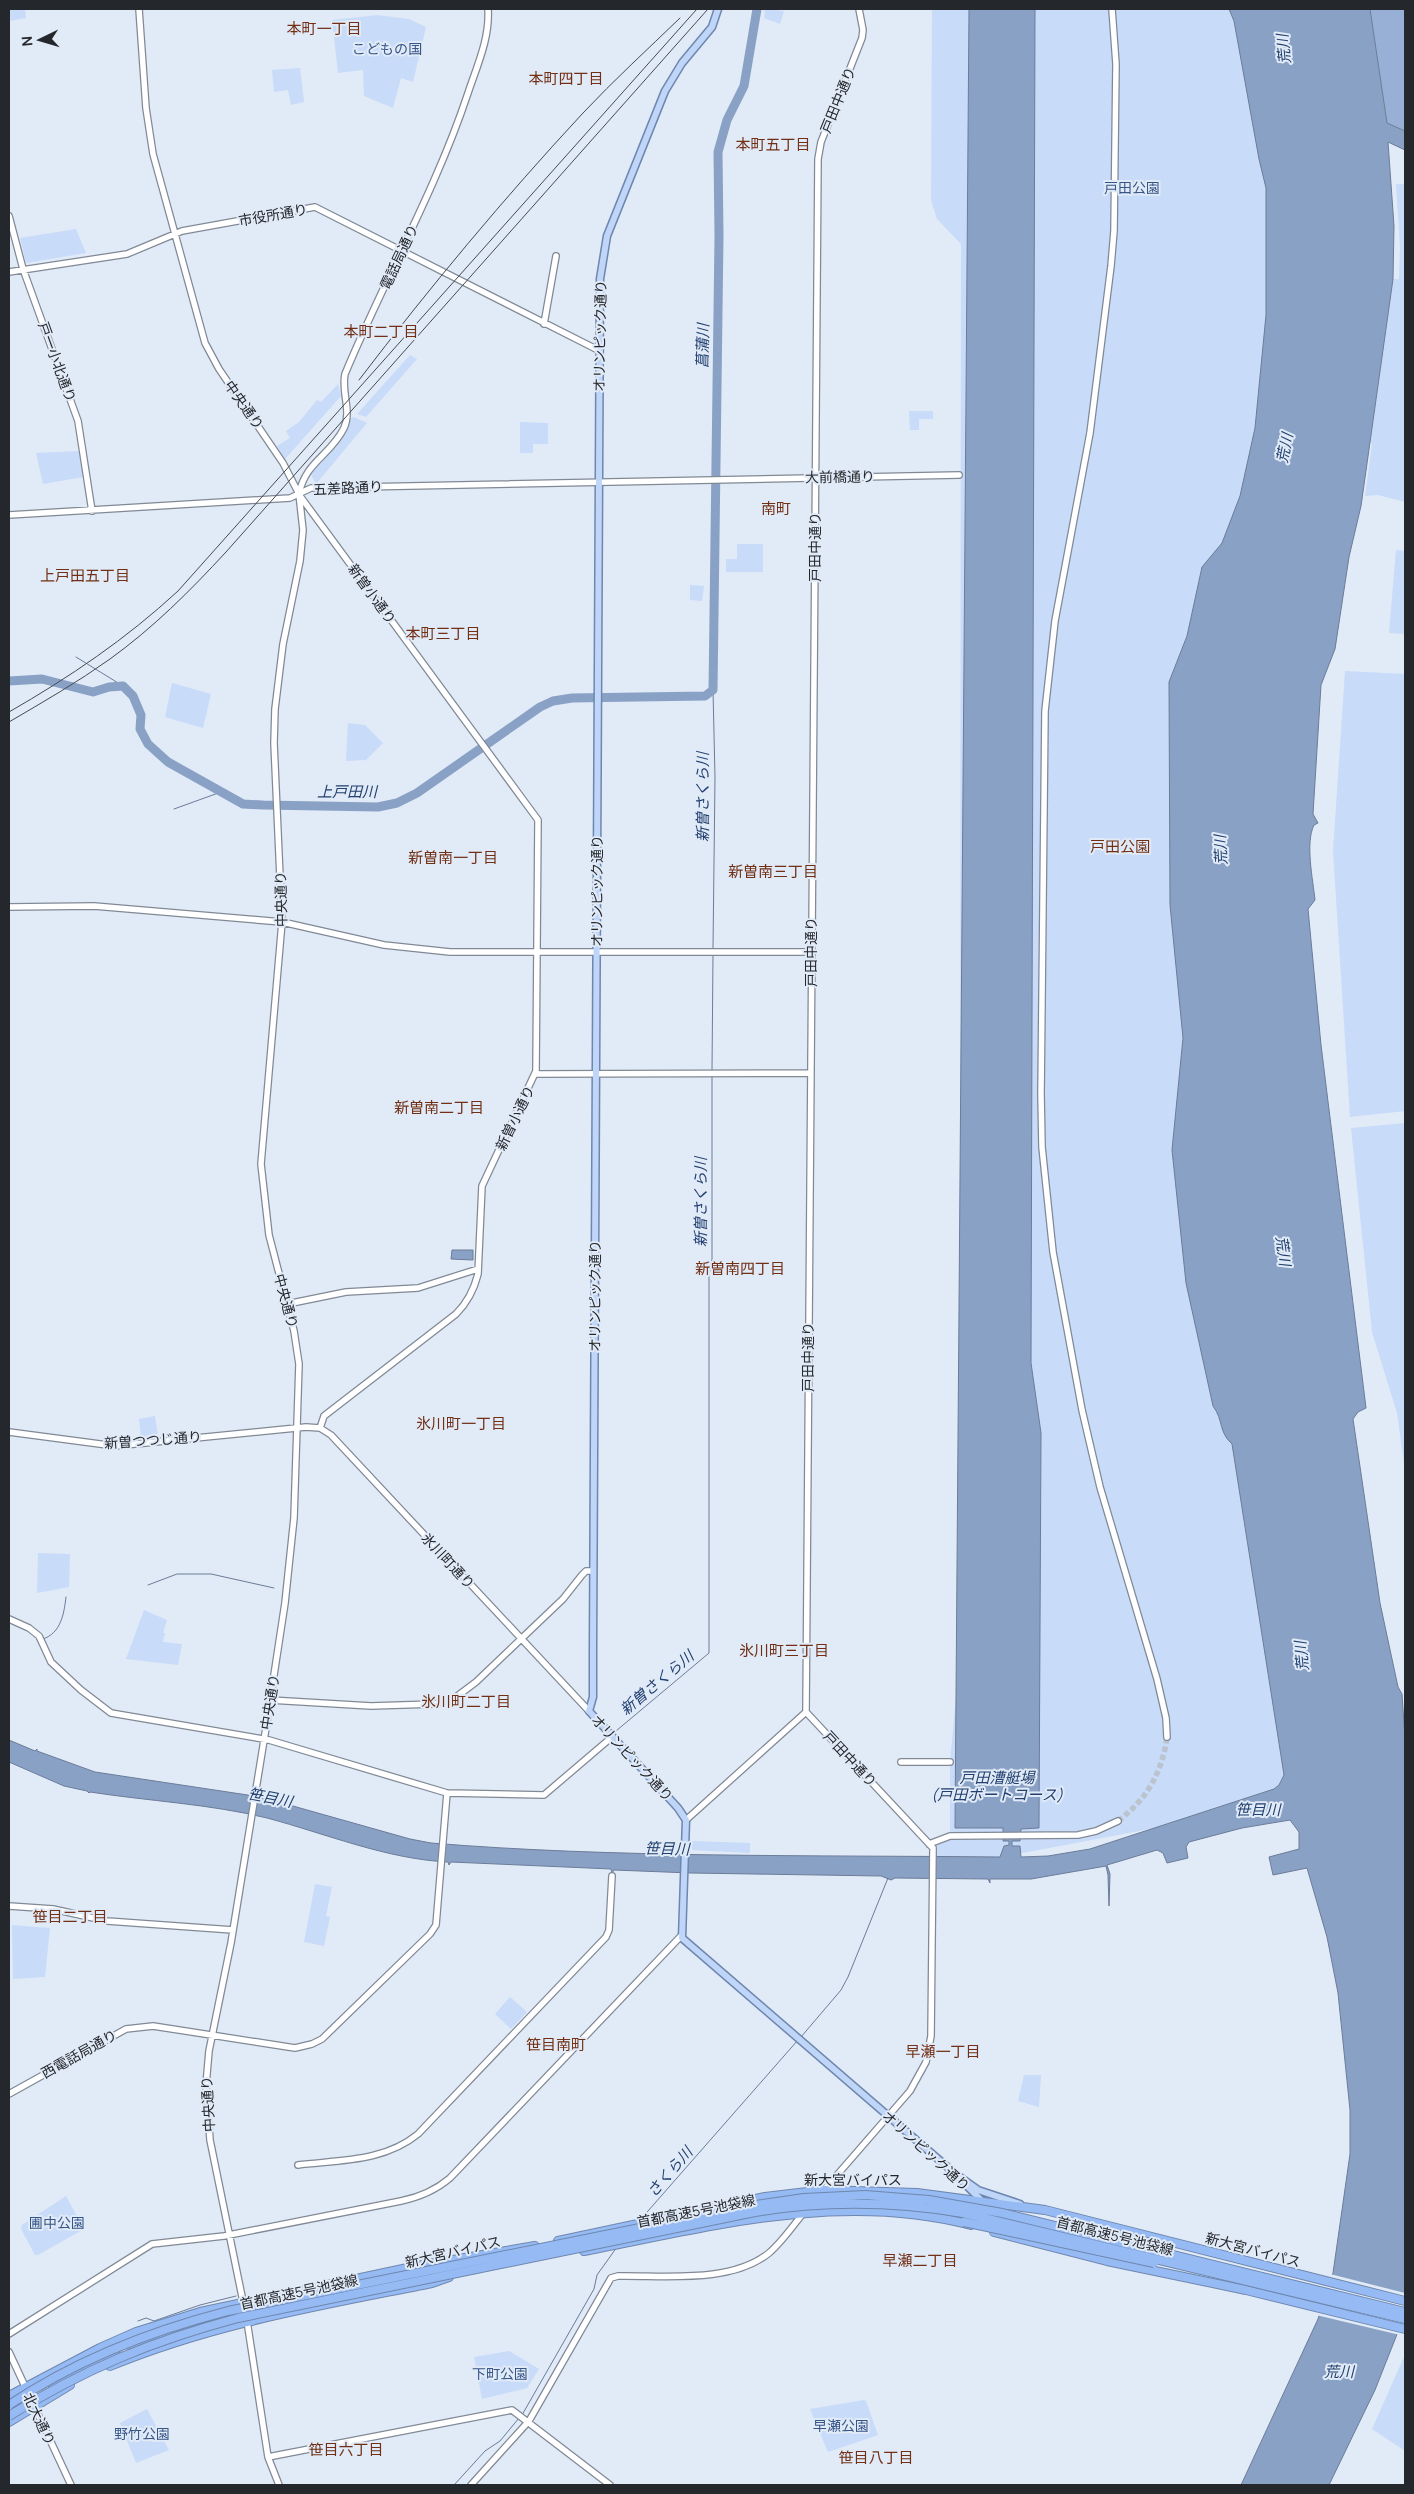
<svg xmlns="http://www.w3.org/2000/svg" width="1414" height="2494" viewBox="0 0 1414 2494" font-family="Manrope,'Noto Sans JP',sans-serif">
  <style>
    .green { fill: #c8dbf9 }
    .forest { fill: #98b0d5 }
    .water { fill: #8aa1c6; stroke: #6b7c98 }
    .pier { fill: #e1eaf7 }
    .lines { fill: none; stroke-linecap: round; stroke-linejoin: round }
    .stream { stroke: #6b7c98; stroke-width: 1 }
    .river { stroke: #8aa1c6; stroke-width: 9 }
    .secondary-tunnel { stroke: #bbc3ce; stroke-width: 5.5; stroke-dasharray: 5.5 3; stroke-linecap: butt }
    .highway-tunnel { stroke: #bbc3ce; stroke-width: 8; stroke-dasharray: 8 4; stroke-linecap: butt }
    .secondary-casing { stroke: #818995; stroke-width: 8 }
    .primary-casing { stroke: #6e87ae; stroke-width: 9 }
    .highway-casing { stroke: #6e87ae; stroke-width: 10 }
    .secondary { stroke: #fff; stroke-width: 5.5 }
    .primary { stroke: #c0d6f8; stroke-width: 6 }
    .highway { stroke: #96baf4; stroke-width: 8 }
    .rail { stroke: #464a51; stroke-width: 1 }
    .highway-bridge-casing { stroke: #6e87ae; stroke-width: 10; stroke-linecap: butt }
    .highway-bridge { stroke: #96baf4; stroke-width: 8 }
    .labels { text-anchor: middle; stroke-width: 4; stroke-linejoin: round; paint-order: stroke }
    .park-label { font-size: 14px; fill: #375688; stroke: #e1eaf7 }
    .street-label { font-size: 14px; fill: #24272c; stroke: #e1eaf7 }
    .neighbourhood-label { font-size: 15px; fill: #713015; stroke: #e1eaf7 }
    .water-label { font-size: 15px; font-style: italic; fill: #224070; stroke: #e1eaf7 }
  </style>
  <rect width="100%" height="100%" fill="#e1eaf7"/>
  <path class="green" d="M 9,9 L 25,9 L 26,18 L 9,21 Z
    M 765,9 L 784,11 L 780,24 L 764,18 Z
    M 932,9 L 1294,9 L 1232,787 L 1331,1795 L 1001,1857 L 933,1867 L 934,1853 L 929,1844 L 950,1835 L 950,1762 L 956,1697 L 964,1545 L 960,1188 L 961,244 L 937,219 L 931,200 Z
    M 377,15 L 409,19 L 426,27 L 413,82 L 401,78 L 393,108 L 364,96 L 363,70 L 338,73 L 332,20 Z
    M 300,68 L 304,102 L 291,105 L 288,90 L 274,92 L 272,70 Z
    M 1396,184 L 1405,184 L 1405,502 L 1378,495 L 1365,496 L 1372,444 L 1370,443 L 1393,279 L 1399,279 L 1400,247 Z
    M 76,229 L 86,253 L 26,263 L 20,238 Z
    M 410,355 L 417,359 L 366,417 L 357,414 Z
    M 338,384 L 341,396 L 285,459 L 277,446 L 290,438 L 286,431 L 299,422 L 317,400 L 321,402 Z
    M 909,411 L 933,411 L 933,419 L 919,419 L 919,430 L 910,430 Z
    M 354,417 L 367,423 L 316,484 L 310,473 L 345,432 L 350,419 Z
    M 520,422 L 548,423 L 548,444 L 533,444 L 533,453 L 520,453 Z
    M 79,451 L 83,477 L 43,484 L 36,453 Z
    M 737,544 L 763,544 L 763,572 L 726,572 L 726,559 L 737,559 Z
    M 1396,550 L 1405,551 L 1405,634 L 1389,633 Z
    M 690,585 L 704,586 L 702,601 L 690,600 Z
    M 1345,671 L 1405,674 L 1405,1111 L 1350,1117 L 1333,851 Z
    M 172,683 L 211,694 L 203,728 L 165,717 Z
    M 348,723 L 365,725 L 383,743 L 366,760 L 346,761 Z
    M 1405,1123 L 1405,1471 L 1397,1413 L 1372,1332 L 1351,1128 Z
    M 155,1416 L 158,1436 L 141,1437 L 139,1419 Z
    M 38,1553 L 70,1554 L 69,1587 L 37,1593 Z
    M 144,1610 L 167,1620 L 163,1633 L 165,1633 L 163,1642 L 182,1644 L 178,1665 L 126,1659 Z
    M 692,1841 L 750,1843 L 750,1853 L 692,1850 Z
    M 315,1884 L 332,1887 L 326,1916 L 330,1917 L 324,1946 L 304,1942 Z
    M 12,1925 L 50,1928 L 45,1977 L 13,1979 Z
    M 510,1997 L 527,2012 L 511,2029 L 495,2014 Z
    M 1024,2075 L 1041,2075 L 1039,2107 L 1018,2101 Z
    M 66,2196 L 84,2229 L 38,2255 L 35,2255 L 21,2229 L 22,2225 Z
    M 509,2351 L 539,2369 L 527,2388 L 482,2399 L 474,2357 Z
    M 1404,2357 L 1405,2357 L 1405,2451 L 1372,2429 Z
    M 864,2400 L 866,2401 L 878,2435 L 828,2452 L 810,2409 Z
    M 147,2409 L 169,2450 L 136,2463 L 120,2423 Z"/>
  <path class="forest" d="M 1370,9 L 1405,9 L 1405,131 L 1387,123 Z"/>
  <path class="water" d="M 969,9 L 1035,9 L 1031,1363 L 1041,1433 L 1039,1828 L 1021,1829 L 1020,1841 L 1012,1841 L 1012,1846 L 1020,1846 L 1021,1857 L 1048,1856 L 1090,1849 L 1274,1789 L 1279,1785 L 1284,1775 L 1232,1444 C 1218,1431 1224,1421 1213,1406 L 1186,1283 L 1172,1150 L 1183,1038 L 1170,905 L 1169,682 L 1187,636 L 1202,567 L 1222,543 L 1240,496 L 1255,428 L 1266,315 L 1266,188 L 1259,159 L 1234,21 L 1229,9 L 1370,9 L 1387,123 L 1405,131 L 1405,150 L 1388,142 L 1394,226 L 1393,279 L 1361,506 L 1349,557 L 1335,649 L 1321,685 L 1313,814 L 1318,823 L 1314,825 C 1305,843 1313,880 1315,900 L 1308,909 L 1321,1045 L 1366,1408 L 1358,1412 L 1353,1419 L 1380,1603 L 1398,1687 L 1402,1694 L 1405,1738 L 1405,2314 L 1375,2390 L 1329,2485 L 1241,2485 L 1318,2319 L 1333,2273 L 1350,2154 L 1350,2110 L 1338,1993 L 1327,1937 L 1307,1868 L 1273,1875 L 1269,1857 L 1299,1849 L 1299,1832 L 1290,1820 L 1242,1828 L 1189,1842 L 1186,1847 L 1188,1858 L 1167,1863 L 1163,1853 L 1157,1850 L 1107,1865 L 1110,1874 L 1109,1906 L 1108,1875 L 1106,1866 L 1031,1879 L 990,1879 L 990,1883 L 988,1879 L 895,1878 L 891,1880 L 881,1876 L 691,1873 L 614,1870 L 612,1873 L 611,1869 L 451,1862 L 449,1865 L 448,1862 C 386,1859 327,1834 267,1818 C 210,1804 148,1801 90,1792 L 89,1793 L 87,1791 L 64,1786 L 9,1762 L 9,1740 L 35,1751 L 37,1749 L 37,1751 L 95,1772 L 261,1797 L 410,1839 L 431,1843 C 613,1858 812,1855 1000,1857 L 1004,1846 L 1009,1845 L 1009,1841 L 1003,1841 L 1003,1828 L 955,1828 Z
    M 452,1250 L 473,1250 L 473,1260 L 451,1259 Z"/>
  <path class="pier" d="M 1330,2274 L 1405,2293 L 1405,2321 L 1400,2335 L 1316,2315 Z"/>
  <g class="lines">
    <path class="stream" d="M 76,657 L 123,686
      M 713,690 L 715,777 L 713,949
      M 174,809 L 221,792
      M 712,1072 L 713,953
      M 148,1585 L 177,1574 L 211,1574 L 274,1588
      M 43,1639 C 61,1633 64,1614 66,1597
      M 616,1731 L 709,1653 L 709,1275 L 712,1259 L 712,1076
      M 801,2037 L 841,1990 L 848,1977 L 888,1878
      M 641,2219 L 798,2040
      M 138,2321 L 146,2318 L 154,2321 L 200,2305 L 236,2296
      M 522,2415 L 594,2289 L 597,2275 L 617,2247
      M 454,2485 L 485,2451 L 500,2441 L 519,2418"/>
    <path class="river" d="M 9,681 L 42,679 L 93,692 L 109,687 L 123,686 L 133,696 L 141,715 L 140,729 L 148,744 L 168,762 L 243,804 L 263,805 L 378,807 L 397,803 L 417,793 L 540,707 L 553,701 L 572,698 L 705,696 L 713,690 L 719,236 L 718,152 L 727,120 L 744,86 L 757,9"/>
    <path class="secondary-tunnel" d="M 1118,1821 C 1147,1799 1162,1773 1167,1737"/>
    <path class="highway-tunnel" d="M 243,2313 L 271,2307
      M 115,2354 L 134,2347
      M 31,2399 L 53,2386"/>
    <defs>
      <path id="secondary" d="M 139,9 L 146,108 L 153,154 L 205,343 L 219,369 L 283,463 L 299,494 L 303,530 L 300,561 L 283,644 L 275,709 L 274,743 L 282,922 L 261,1164 L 269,1235 L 294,1331 L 299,1364 L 294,1518 L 285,1603 L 265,1734 L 231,1943 L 209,2051 L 206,2085 L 210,2140 L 247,2321 L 268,2457 L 279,2485
        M 1112,9 L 1116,64 L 1114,231 L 1111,266 L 1090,433 L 1055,621 L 1045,711 L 1041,1094 L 1042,1147 L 1053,1252 L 1082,1410 L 1100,1487 L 1157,1679 L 1166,1718 L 1167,1737
        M 9,216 L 23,269 L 78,421 L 92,511
        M 9,272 L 127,254 L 182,231 L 315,207 L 600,351
        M 544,324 L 556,256
        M 299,494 C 305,462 331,455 344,428 C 352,411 341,392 345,374 C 384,280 436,190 468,93 C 477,66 490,38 488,9
        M 300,496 L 538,820 L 536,1071 L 482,1186 L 478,1274 C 474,1290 468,1302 456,1314 L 324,1416 L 320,1428
        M 9,515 L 290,498 L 311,488 L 959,475
        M 9,907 L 94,906 L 282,922 L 384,945 L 450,952 L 811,952
        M 536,1074 L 810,1073
        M 287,1304 L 346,1292 L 418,1288 L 478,1269
        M 9,1432 L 115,1446 L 306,1427 L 320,1428 L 331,1435 L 589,1711
        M 9,1619 L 29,1628 L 39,1636 L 51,1662 L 81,1690 L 111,1713 L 269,1740 L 447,1793 L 544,1795 L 612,1737
        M 270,1700 L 371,1706 L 434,1704 L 456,1697 L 476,1682 L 521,1639 L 563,1599 L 582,1575 L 586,1571 L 593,1571
        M 901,1762 L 950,1762
        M 686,1820 L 806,1712
        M 929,1844 L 950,1836 L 1078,1835 L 1096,1831 L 1118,1821
        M 9,1906 L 53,1909 L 107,1921 L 233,1930
        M 9,2094 L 126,2029 L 153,2026 L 295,2048 L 312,2044 L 322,2039 L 430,1934 L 436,1925 L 447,1793
        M 298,2165 C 339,2160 384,2162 418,2134 L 606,1937 L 609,1930 L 612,1876
        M 824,2190 L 910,2091 L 926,2062 L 931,2036 L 933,1848 L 806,1712 L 818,159 L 821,142 L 862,38 L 863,30 L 859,9
        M 9,2334 L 152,2244 L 224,2236 L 401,2201 C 420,2197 436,2190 450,2178 L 681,1936
        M 9,2352 L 71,2485
        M 268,2457 L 512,2410 L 610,2485
        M 471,2485 L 529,2421 L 611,2278 L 618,2276 C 664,2275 731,2284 769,2253 C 782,2242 793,2226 804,2212"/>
      <path id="primary" d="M 718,9 L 712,27 L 682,63 L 665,91 L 607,236 L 600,279 L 593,1650 L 593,1697 L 589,1711 L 678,1808 L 686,1820 L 682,1938 L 952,2171 L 983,2202
        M 957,2175 L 978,2190 L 1020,2204"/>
      <path id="highway" d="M 994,2232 L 1107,2261 L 1246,2290 L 1405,2329
        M 558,2241 L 765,2197 L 824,2190 L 917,2193 L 1045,2210 L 1405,2301
        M 584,2251 C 712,2226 842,2191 971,2225
        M 271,2307 L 381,2285
        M 134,2347 L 214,2321
        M 110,2366 C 214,2323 323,2305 432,2283 L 449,2277
        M 53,2386 L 115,2354
        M 9,2396 L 100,2348 L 136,2332 L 200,2312 L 417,2266 L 535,2246
        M 9,2422 L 70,2385"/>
    </defs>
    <use href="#secondary" class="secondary-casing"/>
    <use href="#primary" class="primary-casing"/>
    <use href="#highway" class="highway-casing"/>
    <use href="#secondary" class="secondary"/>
    <use href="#primary" class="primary"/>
    <use href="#highway" class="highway"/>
    <path class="rail" d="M 359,380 C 430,287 504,198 583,113 C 614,80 648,49 680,18
      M 9,712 C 70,677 126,639 178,591 L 697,9
      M 9,722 C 43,702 78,682 110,659 C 153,628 190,591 226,552 L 708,9"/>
    <defs>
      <path id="highway-bridge" d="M 964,2222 L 1154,2263
        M 1063,2223 L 1137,2239 L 1170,2249
        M 9,2405 C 76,2360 150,2331 228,2311 L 749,2206 L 804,2198 L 865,2195 L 929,2200 L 1002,2213 L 1405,2312
        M 9,2416 C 84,2369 152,2341 238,2318 L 750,2213 C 822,2200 891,2201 963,2213 L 1405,2319"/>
    </defs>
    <use href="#highway-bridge" class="highway-bridge-casing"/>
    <use href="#highway-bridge" class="highway-bridge"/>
  </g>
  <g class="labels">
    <g class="park-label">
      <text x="387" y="54">こどもの国</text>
      <text x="1132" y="193">戸田公園</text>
      <text x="57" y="2228">圃中公園</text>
      <text x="500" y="2379">下町公園</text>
      <text x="841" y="2431">早瀬公園</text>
      <text x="142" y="2439">野竹公園</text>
    </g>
    <g class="street-label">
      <text transform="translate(838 100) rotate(-68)" y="5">戸田中通り</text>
      <text transform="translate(273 215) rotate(-10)" y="5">市役所通り</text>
      <text transform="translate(399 257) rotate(-65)" y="5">電話局通り</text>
      <text transform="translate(600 336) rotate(-89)" y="5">オリンピック通り</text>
      <text transform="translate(57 362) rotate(70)" y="5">戸一小北通り</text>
      <text transform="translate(244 405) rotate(55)" y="5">中央通り</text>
      <text transform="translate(840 477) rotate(-1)" y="5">大前橋通り</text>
      <text transform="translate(348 488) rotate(-3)" y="5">五差路通り</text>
      <text transform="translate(815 547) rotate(-90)" y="5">戸田中通り</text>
      <text transform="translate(372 594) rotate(54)" y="5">新曽小通り</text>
      <text transform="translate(597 891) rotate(-90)" y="5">オリンピック通り</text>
      <text transform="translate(281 899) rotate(-91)" y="5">中央通り</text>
      <text transform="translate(811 952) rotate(-90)" y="5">戸田中通り</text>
      <text transform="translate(515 1118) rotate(-64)" y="5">新曽小通り</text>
      <text transform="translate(595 1296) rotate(-90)" y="5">オリンピック通り</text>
      <text transform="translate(286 1301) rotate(75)" y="5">中央通り</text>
      <text transform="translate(808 1357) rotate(-90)" y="5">戸田中通り</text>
      <text transform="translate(153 1440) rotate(-4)" y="5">新曽つつじ通り</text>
      <text transform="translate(448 1561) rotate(47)" y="5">氷川町通り</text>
      <text transform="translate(270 1702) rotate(-81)" y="5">中央通り</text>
      <text transform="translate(632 1758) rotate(47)" y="5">オリンピック通り</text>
      <text transform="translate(850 1759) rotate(47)" y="5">戸田中通り</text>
      <text transform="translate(79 2054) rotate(-29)" y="5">西電話局通り</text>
      <text transform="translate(208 2104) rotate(-93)" y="5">中央通り</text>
      <text transform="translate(926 2151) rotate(42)" y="5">オリンピック通り</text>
      <text x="853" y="2185">新大宮バイパス</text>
      <text transform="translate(696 2211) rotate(-11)" y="5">首都高速5号池袋線</text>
      <text transform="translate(1115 2236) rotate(14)" y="5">首都高速5号池袋線</text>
      <text transform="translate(1253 2250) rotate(15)" y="5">新大宮バイパス</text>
      <text transform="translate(453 2252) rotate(-13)" y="5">新大宮バイパス</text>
      <text transform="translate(299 2292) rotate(-12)" y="5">首都高速5号池袋線</text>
      <text transform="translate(39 2419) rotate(65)" y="5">北大通り</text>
    </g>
    <g class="neighbourhood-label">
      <text x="324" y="34">本町一丁目</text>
      <text x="566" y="84">本町四丁目</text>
      <text x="773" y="150">本町五丁目</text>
      <text x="381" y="337">本町二丁目</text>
      <text x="776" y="514">南町</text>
      <text x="85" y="581">上戸田五丁目</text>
      <text x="443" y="639">本町三丁目</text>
      <text x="1120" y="852">戸田公園</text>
      <text x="453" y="863">新曽南一丁目</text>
      <text x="773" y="877">新曽南三丁目</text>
      <text x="439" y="1113">新曽南二丁目</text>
      <text x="740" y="1274">新曽南四丁目</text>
      <text x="461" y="1429">氷川町一丁目</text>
      <text x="784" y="1656">氷川町三丁目</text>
      <text x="466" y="1707">氷川町二丁目</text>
      <text x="70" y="1922">笹目二丁目</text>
      <text x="556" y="2050">笹目南町</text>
      <text x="943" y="2057">早瀬一丁目</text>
      <text x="920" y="2266">早瀬二丁目</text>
      <text x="346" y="2455">笹目六丁目</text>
      <text x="876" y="2463">笹目八丁目</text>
    </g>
    <g class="water-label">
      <text transform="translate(1284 49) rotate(-96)" y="5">荒川</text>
      <text transform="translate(703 346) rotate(-89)" y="5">菖蒲川</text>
      <text transform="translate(1285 448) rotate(-79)" y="5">荒川</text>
      <text x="347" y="797">上戸田川</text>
      <text transform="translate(703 797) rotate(-90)" y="5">新曽さくら川</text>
      <text transform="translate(1221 850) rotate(-93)" y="5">荒川</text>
      <text transform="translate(701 1202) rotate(-90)" y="5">新曽さくら川</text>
      <text transform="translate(1283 1251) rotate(82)" y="5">荒川</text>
      <text transform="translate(1302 1656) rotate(-96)" y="5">荒川</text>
      <text transform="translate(657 1683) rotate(-40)" y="5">新曽さくら川</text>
      <text x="997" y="1783">戸田漕艇場<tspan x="997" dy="17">(戸田ボートコース)</tspan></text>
      <text transform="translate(270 1798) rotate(11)" y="5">笹目川</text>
      <text x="1258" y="1815">笹目川</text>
      <text transform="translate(667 1849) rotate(1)" y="5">笹目川</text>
      <text transform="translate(670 2172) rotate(-49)" y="5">さくら川</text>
      <text x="1339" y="2377">荒川</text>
    </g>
  </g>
  <rect width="1414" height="2494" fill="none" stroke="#24272c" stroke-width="20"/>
  <g transform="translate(40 40) rotate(265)" stroke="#e1eaf7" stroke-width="4" paint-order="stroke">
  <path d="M0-4L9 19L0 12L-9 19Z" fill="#24272c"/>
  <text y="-8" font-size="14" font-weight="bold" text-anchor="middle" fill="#24272c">N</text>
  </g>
</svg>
